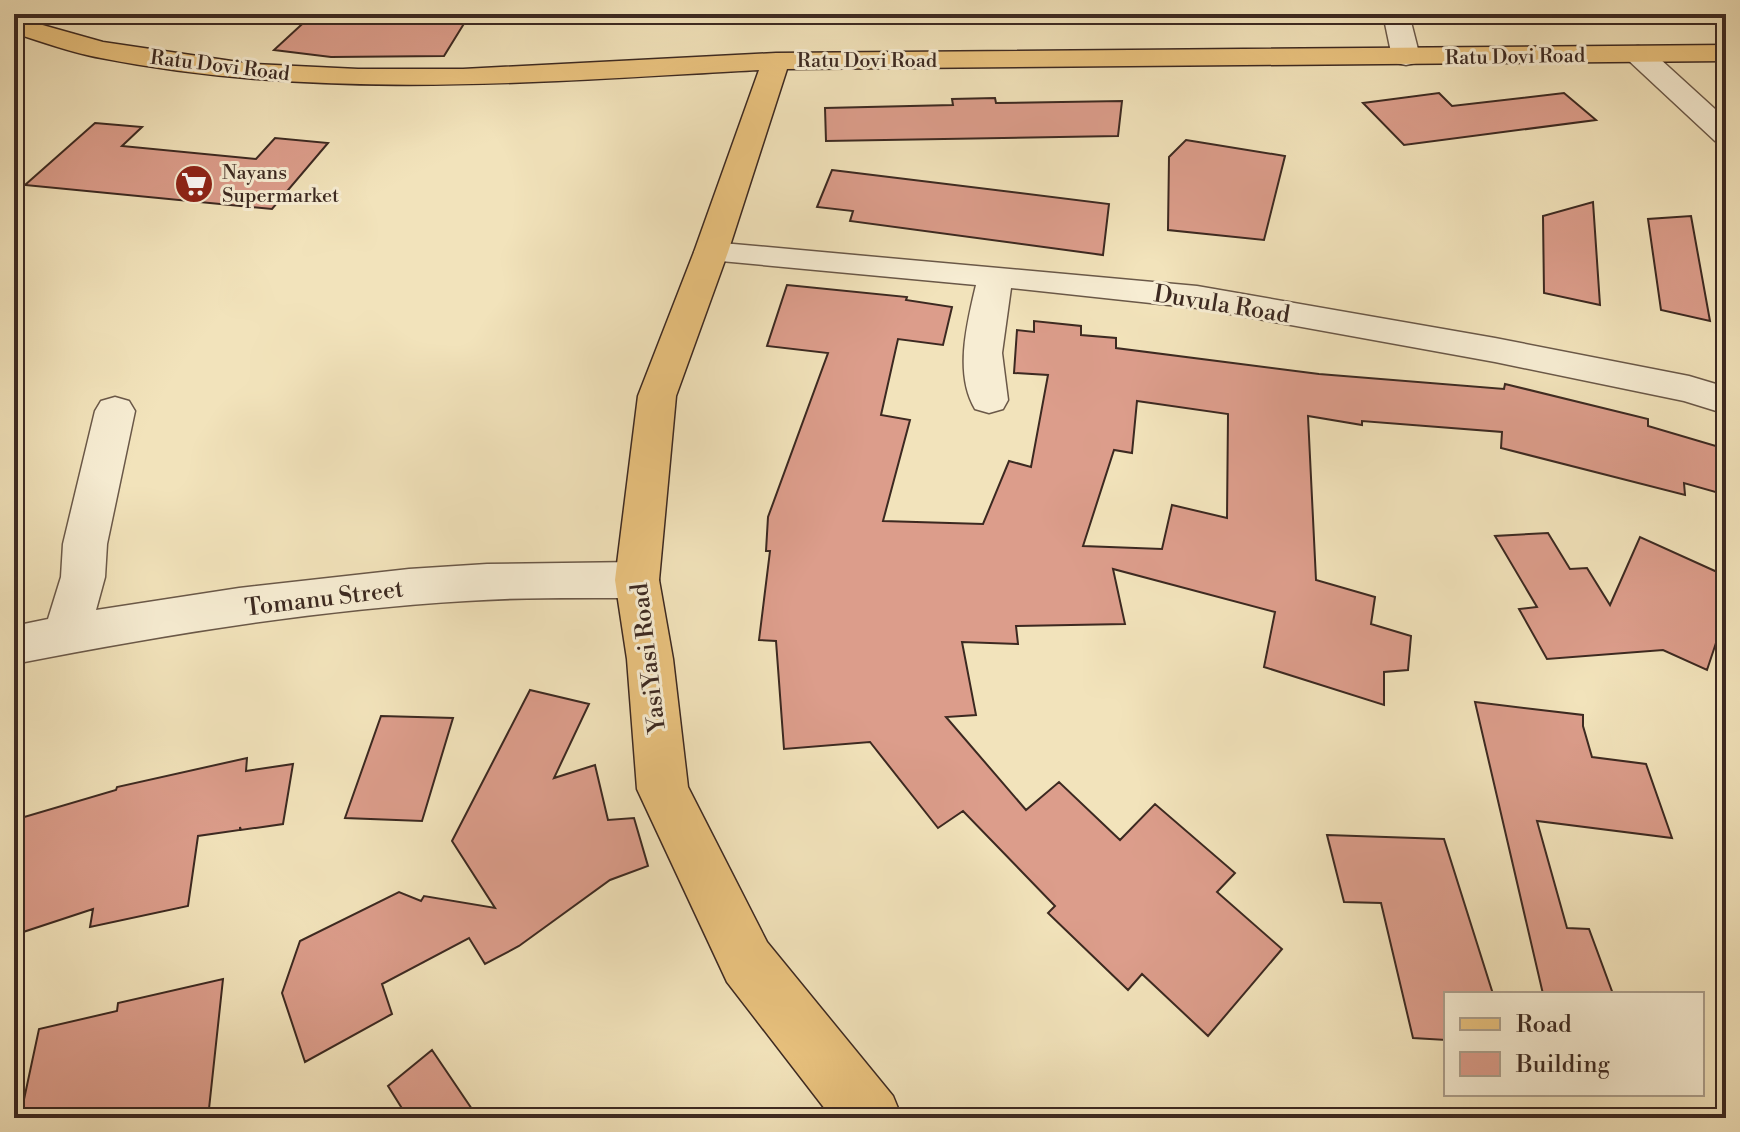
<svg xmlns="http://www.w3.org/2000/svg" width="1740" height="1132" viewBox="0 0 1740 1132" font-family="'Libre Bodoni',serif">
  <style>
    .building { fill: #dc9d8b; stroke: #3c2921; stroke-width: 2; fill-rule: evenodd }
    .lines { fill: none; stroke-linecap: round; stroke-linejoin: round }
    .minor-casing { stroke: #6a5848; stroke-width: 3 }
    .major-casing { stroke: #3c2921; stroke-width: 3 }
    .minor { fill: #f7edd3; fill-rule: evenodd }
    .major { fill: #e9c27e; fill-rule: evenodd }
    .labels { text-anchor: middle; stroke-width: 6; stroke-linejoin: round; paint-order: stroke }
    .far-street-label { font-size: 20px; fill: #3c2921; stroke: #f7edd3 }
    .far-poi-label { font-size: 20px; fill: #3c2921; stroke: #f7edd3; text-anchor: start }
    .street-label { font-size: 24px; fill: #3c2921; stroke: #f7edd3 }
  </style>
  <rect width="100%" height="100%" fill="#f2e3bb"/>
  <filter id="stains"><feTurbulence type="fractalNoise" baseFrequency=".0025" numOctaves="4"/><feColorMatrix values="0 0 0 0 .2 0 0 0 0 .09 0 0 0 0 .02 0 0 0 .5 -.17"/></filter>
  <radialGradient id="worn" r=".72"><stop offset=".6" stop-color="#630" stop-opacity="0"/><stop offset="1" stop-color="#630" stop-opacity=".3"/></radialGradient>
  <path class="building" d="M 313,14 L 431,14 L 426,21 L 465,22 L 444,56 L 331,57 L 274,50 Z
    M 1439,93 L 1452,106 L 1564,93 L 1596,120 L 1404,145 L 1363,103 Z
    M 995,98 L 996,103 L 1122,101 L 1118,136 L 826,141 L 825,108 L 953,105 L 952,99 Z
    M 95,123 L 142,127 L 122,146 L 256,159 L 275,138 L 328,143 L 272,209 L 25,185 Z
    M 1186,140 L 1285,156 L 1264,240 L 1168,230 L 1169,157 Z
    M 832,170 L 1109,204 L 1103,255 L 850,221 L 853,211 L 817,207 Z
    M 1593,202 L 1600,305 L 1544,293 L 1543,216 Z
    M 1691,216 L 1710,321 L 1661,310 L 1648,219 Z
    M 787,285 L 907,297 L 906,300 L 952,307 L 943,345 L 898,339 L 881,415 L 910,420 L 883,521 L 983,524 L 1009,461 L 1031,467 L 1048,375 L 1014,373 L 1017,330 L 1034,332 L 1034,321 L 1081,326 L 1081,335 L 1116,338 L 1116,348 L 1319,374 L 1504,389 L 1505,384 L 1648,419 L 1648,426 L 1726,449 L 1726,495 L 1684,483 L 1685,495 L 1501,448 L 1502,432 L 1362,421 L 1362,425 L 1308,416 L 1316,580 L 1375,597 L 1371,624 L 1411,636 L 1408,670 L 1384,672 L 1384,705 L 1264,667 L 1275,612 L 1113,569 L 1125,624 L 1016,626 L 1018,644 L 962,642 L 976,715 L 946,717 L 1026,810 L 1059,782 L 1120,840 L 1155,804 L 1235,873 L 1217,892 L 1282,949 L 1208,1036 L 1142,974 L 1128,990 L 1048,913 L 1055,906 L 963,811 L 938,828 L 870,742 L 784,749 L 776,641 L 759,640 L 770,551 L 766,551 L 768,517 L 828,353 L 767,346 ZM 1137,401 L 1228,414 L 1227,518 L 1172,505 L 1162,549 L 1083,546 L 1114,450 L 1132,453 Z
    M 1548,533 L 1570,569 L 1587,568 L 1610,605 L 1640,537 L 1726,576 L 1726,645 L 1717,640 L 1707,670 L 1663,650 L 1547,659 L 1519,609 L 1537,607 L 1495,536 Z
    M 530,690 L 589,704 L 554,778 L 595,765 L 608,820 L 634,818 L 648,866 L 610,880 L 519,946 L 485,964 L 469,938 L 382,984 L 392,1014 L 305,1062 L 282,993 L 300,941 L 399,892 L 421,901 L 424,896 L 495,908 L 452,841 Z
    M 1475,702 L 1583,715 L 1583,726 L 1592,757 L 1646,764 L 1672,838 L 1537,821 L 1567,928 L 1589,929 L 1613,994 L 1543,994 Z
    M 381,716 L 453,718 L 422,821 L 345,818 Z
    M 247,758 L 246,771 L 293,764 L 283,824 L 241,830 L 240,827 L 240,830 L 198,836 L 188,906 L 90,927 L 93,909 L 14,935 L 14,820 L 116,790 L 117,787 Z
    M 1327,835 L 1444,839 L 1493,994 L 1446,994 L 1446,1040 L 1413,1038 L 1381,903 L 1344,902 Z
    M 223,979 L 208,1118 L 20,1118 L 39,1029 L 117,1011 L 118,1003 Z
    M 432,1050 L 478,1118 L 408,1118 L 388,1086 Z"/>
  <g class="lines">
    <defs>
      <path id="minor" d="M 1383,14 L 1409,14 L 1420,57 L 1416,63 L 1406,65 L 1396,63 L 1392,57 Z
        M 1638,46 L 1648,48 L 1726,119 L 1726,144 L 1715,141 L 1628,60 L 1624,54 L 1628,48 Z
        M 711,242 L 1197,286 L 1495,338 L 1689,376 L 1726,387 L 1726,414 L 1684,401 L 1495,362 L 1197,308 L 1011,288 L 1002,353 L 1008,400 L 1003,409 L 989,413 L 975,409 C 954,374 967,323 976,285 L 699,259 L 694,252 L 699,245 Z
        M 115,397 L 129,401 L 135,411 L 107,544 L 105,577 L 96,610 L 239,588 L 409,569 L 487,564 L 637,562 L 653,567 L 659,580 L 653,593 L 637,598 C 580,598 523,597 466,601 C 314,610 163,635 14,664 L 14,626 L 48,619 L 61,577 L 63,544 L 95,411 L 101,401 Z"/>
      <path id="major" d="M 14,17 L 103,42 L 252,64 L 358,69 L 463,69 L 776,53 L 1726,45 L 1726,61 L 787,69 L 728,252 L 676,396 L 659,580 L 673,659 L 688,787 L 767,942 L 893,1096 L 902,1118 L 832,1118 L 727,982 L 637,789 L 627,659 L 615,580 L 638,396 L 694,252 L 759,70 C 539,82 320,101 101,58 C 72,53 43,42 14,33 Z"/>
    </defs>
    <use href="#minor" class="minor-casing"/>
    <use href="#major" class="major-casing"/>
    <use href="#minor" class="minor"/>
    <use href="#major" class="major"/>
  </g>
  <defs>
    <symbol id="supermarket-disc" viewBox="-11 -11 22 22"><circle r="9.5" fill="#8f2418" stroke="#f7edd3"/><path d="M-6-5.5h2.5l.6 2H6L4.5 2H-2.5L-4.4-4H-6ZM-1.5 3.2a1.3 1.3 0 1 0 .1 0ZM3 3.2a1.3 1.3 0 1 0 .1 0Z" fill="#fff"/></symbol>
  </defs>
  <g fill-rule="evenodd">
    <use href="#supermarket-disc" x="172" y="162" width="44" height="44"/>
  </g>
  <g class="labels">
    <g class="far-street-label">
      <text transform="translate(1515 56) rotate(-1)" y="7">Ratu Dovi Road</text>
      <text x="867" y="67">Ratu Dovi Road</text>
      <text transform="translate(220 65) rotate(7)" y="7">Ratu Dovi Road</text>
    </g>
    <g class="far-poi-label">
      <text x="222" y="179">Nayans<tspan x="222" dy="23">Supermarket</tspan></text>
    </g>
    <g class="street-label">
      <text transform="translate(1222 304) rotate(9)" y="8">Duvula Road</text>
      <text transform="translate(324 598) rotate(-7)" y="8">Tomanu Street</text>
      <text transform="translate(648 658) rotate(-97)" y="8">YasiYasi Road</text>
    </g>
  </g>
  <rect width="1740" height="1132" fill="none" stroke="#f2e3bb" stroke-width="48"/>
  <rect x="16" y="16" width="1708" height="1100" fill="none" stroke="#3c2921" stroke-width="4"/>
  <rect x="24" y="24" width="1692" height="1084" fill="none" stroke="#3c2921" stroke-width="2"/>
  <rect x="1444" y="992" width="260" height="104" fill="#f7edd3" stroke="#ac9f8c" stroke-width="2"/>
  <rect x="1460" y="1018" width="40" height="12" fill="#e9c27e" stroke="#ac9f8c" stroke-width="2"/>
  <text x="1516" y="1032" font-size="24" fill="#3c2921">Road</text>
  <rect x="1460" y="1052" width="40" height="24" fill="#dc9d8b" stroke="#ac9f8c" stroke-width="2"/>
  <text x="1516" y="1072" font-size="24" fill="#3c2921">Building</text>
  <rect width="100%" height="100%" filter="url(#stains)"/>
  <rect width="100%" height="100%" fill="url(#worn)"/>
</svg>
